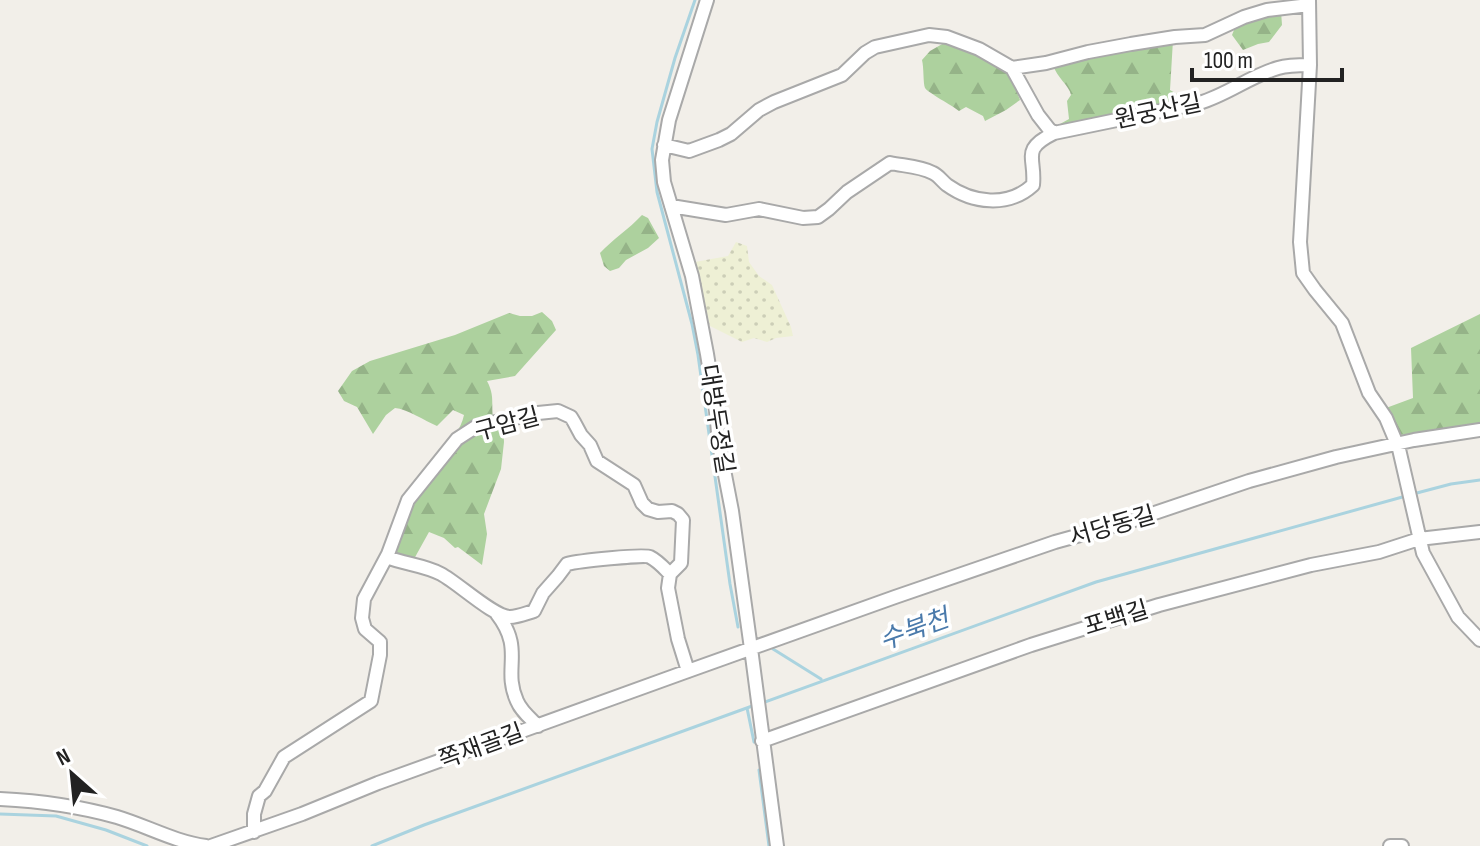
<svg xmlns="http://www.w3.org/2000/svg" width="1480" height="846" viewBox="0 0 1480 846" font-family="'Sofia Sans Condensed','Noto Sans KR',sans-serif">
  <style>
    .farmland { fill: url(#farmland-dots) }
    .forest { fill: url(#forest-firs) }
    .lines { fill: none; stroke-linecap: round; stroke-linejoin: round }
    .stream { stroke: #aad3df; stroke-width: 3 }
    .minor-casing { stroke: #a9a9a9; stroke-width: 16 }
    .minor { stroke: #fff; stroke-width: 12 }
    .labels { text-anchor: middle; stroke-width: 7; stroke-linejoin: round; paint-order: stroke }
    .street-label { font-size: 24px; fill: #222; stroke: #fff }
    .water-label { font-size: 26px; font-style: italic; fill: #4a7aab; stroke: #fff }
  </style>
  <defs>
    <pattern id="farmland-dots" width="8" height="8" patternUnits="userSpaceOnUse" patternTransform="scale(2)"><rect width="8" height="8" fill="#eef0d5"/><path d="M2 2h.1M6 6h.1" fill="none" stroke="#ccceb7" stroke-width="1.8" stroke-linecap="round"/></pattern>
    <pattern id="forest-firs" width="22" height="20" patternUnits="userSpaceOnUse" patternTransform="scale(2)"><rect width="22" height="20" fill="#add19e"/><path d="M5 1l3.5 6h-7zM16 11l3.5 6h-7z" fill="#95b388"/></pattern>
  </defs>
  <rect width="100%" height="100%" fill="#f2efe9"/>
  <path class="farmland" d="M 736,242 L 747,246 L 749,262 L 759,276 L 772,285 L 791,327 L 793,336 L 776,338 L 767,342 L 754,338 L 742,342 L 710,326 L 695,262 L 728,256 Z"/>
  <path class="forest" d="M 1281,11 L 1282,25 L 1269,42 L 1258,44 L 1243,50 L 1232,35 L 1236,25 Z
    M 1173,40 L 1170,90 L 1184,98 L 1121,115 L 1058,129 L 1060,124 L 1069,119 L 1067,101 L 1071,95 C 1069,85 1057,78 1053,65 Z
    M 944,43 L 961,46 L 1008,69 L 1020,100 L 1006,110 L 985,121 L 983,116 L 966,107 L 959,111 C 953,106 927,92 925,88 C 923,83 924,68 922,60 L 930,51 Z
    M 642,215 L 648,218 L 659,238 L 648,248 L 626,260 L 619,268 L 610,271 L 604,266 L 600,253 C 613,239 629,229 642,215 Z
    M 542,312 L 552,321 L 556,330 L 515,376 L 487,381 C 495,396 491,403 493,419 L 503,424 L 504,442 L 501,469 L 484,514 L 487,534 L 482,565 L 458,547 L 455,548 L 444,538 L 429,532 L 414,559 L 396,555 C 400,511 419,488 443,453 C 451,441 461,429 464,415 L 453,410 L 437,426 C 425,421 407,409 395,408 L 386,415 L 373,434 L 357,407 L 344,401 L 338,391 L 352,371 L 370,361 L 455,335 L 509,313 L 520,316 L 532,316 Z
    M 1480,314 L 1480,425 L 1436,430 L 1403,436 L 1394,431 L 1386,408 L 1413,398 L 1411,348 Z"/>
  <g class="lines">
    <path class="stream" d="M 695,0 L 675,58 L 657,122 L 652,149 L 657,192 L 692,324 L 698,355 L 730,584 L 738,627
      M 1413,494 L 1451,484 L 1480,480
      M 773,649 L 821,679
      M 762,703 L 1096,582 L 1406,496
      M 747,708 L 754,742
      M 759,770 L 769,846
      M 0,814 L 56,816 L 106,830 L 147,846
      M 372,846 L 424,825 L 755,705"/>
    <defs>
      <path id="minor" d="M 707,0 L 669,120 L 662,160 L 664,182 L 692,276 L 707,354 L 716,410 L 719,444 L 732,511 L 752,656 L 777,846
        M 1309,0 L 1310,65 L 1300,242 L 1303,273 L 1315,290 L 1342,323 L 1369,393 L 1386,418 L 1399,449 L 1423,553 L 1458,617 L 1480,640
        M 1012,68 L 1046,63 L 1088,52 L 1131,44 L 1175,37 L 1205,35 L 1244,17 L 1267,10 L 1309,5
        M 664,145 L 689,151 L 719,140 L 731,134 L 759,110 L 774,102 L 842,75 L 865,53 L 875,47 L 929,35 L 947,37 L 979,49 L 1012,68 L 1038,115 L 1049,129 L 1054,133
        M 671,206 L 726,215 L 759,209 L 803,218 L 818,217 L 829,209 L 847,192 L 890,163 C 904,166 920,166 933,173 C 938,175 942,181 947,185 C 972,203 1008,208 1033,185 C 1036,157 1020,150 1054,133 L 1199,103 C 1227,95 1250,76 1278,68 C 1288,65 1299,65 1310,65
        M 387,557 C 404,564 424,565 441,574 C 458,583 494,617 510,617 C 517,617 527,613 534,611 L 543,593 L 558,576 L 567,564 C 578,561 644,554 650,557 C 658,561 664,568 670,574
        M 497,614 C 525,650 502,668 517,701 C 521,711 530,718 538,726
        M 762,741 L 1031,645 L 1159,605 L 1311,565 L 1379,552 L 1419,539 L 1480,532
        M 0,799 C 40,801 78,806 117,817 C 147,826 175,842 206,846
        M 254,832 L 254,814 L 259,796 L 265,791 L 284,757 L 371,701 L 380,655 L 380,642 L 365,629 L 362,618 L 364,599 L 388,554 L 408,500 L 457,439 L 477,426 L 538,413 L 558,411 L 571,417 L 574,422 L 581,435 L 590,445 L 597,461 L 634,485 L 642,503 L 648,509 L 658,512 L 672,511 L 678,514 L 683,520 L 681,563 L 670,574 L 668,588 L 678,639 L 688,671
        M 211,846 L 302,814 L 378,783 L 688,671 L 895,597 L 1055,542 L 1131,521 L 1249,481 L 1336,457 L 1414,440 L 1480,430
        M 1390,846 L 1402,846"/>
    </defs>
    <use href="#minor" class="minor-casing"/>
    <use href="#minor" class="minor"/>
  </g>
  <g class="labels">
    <g class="street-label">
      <text transform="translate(1158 111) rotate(-12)" y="8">원궁산길</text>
      <text transform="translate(717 419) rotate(81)" y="8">대방두정길</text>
      <text transform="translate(507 424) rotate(-15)" y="8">구암길</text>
      <text transform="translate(1112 526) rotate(-16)" y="8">서당동길</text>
      <text transform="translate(1116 618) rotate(-17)" y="8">포백길</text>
      <text transform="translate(481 746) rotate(-20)" y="8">쪽재골길</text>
    </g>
    <g class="water-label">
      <text transform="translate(914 629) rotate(-20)" y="9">수북천</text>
    </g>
  </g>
  <g transform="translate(72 774) rotate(333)" stroke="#ffffff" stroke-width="6" paint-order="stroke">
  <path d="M0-6L14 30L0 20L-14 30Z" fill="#222222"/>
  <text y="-12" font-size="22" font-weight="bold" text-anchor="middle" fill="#222222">N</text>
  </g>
  <path d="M1192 68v12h150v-12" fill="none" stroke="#222222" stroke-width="4"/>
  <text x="1204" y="68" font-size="24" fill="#222222" stroke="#ffffff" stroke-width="6" paint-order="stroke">100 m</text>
</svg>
